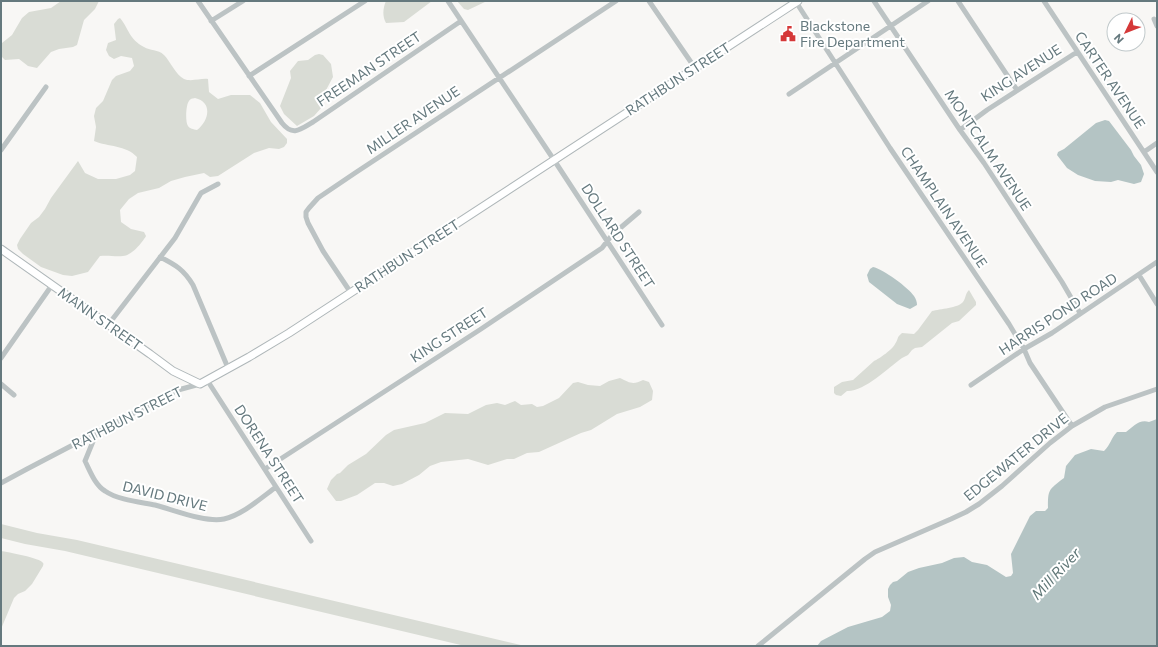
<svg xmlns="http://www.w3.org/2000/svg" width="1158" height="647" viewBox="0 0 1158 647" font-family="Commissioner,sans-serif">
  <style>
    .green { fill: #d9dcd5; fill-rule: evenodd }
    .water { fill: #b4c4c4 }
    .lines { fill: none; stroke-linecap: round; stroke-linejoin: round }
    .secondary-casing { stroke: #afb7b9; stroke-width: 9 }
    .street { stroke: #bcc3c4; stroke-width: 5 }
    .secondary { stroke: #fff; stroke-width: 7 }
    .labels { text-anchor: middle; stroke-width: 4; stroke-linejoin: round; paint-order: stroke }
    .poi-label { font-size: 14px; fill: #65797e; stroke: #fff; text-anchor: start }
    .street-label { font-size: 14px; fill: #65797e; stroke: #fff }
    .water-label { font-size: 15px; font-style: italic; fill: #607878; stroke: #fff }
  </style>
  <rect width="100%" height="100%" fill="#f8f7f5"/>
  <path class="green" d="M 61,1 L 99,1 L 95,9 L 84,20 L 77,45 L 73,47 L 59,49 L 51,52 L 37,68 L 28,66 L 19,59 L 5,60 L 1,56 L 1,47 L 2,43 L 12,35 L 22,18 L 29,12 L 51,8 Z
    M 386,1 L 432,1 L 404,22 L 386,23 C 382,16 383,8 386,1 Z
    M 457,1 L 487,1 L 468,10 L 464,9 Z
    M 120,18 C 129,29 129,39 144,47 C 150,51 158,49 164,55 C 170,61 176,75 184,79 C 191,82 201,78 208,79 L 209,92 L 218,99 L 231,95 L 250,95 L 260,103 L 271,122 L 287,139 L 287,143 L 284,147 L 279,149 L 269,148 L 254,153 L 218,176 L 210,177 L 204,173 L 185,177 L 171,181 L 159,188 L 138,193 L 129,199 L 120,210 L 121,222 L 131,229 L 144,232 L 146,236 C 142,243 131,256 123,256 C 115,257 109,255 100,256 L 88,272 L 72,276 L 63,275 L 41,267 L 23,254 L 18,249 L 17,245 L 20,239 L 31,223 L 39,217 L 45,209 L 51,198 L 78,161 L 85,173 L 98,179 L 116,179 L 130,175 L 135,171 L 137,157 C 126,145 108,147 94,141 L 96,127 L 94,116 L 96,108 L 103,101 L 112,80 L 116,76 L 130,71 L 134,66 L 132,58 L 121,56 L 114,59 L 109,56 L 106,50 L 108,43 L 116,40 L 114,24 L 118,19 ZM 195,98 C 213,102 209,121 197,130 C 193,129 190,129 188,126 C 185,122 186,104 189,101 C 191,98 192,99 195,98 Z
    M 319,54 L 323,55 L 331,64 L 333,77 L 325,92 L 322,107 L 314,116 L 297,126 L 284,114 L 280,106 L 291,78 L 290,71 L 298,61 L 308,60 L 315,55 Z
    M 969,290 L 976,302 L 976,305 L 959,321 L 952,323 L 922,347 L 915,348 L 912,350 L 908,355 L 902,358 C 888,368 864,392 847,391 L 841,396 L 836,395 L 834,393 L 834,387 L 842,382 L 853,380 L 874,361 C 879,359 893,349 895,344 C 899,338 896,338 902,333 L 914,334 L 918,330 L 932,311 C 940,309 958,308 963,302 C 966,298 965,294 969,290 Z
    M 620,378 C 630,383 633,385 643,380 L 649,382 L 653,391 L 652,400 L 640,407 L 617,414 L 591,430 L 581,433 L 539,452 L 527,453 L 514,459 L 507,459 L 488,465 L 468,459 L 441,462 L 430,466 L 419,475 L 402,484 L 393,486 L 384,483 L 375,483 L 357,495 L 341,501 L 336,501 L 327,489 L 331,480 L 337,474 L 340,473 L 348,465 L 366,454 L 386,435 L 394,430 L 425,423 L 445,413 L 468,414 L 486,405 L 497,403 L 505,405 L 515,401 L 521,405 L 532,404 L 537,407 L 543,406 L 559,398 L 573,383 L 578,382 L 588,385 L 600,386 L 609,381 Z
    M 1,524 L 37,533 L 77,540 L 525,646 L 465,646 L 65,551 L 25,544 L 1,538 Z
    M 1,551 C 7,552 41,558 43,563 C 44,564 43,565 43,566 L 32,584 L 25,591 L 18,594 L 14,598 L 1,629 Z"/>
  <path class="water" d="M 1105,120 L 1109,121 L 1131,150 L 1134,156 L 1141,165 L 1144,174 L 1141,182 L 1134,184 L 1118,180 L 1111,182 L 1095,181 L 1078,175 L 1067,168 L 1057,155 L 1058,152 L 1064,149 L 1096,123 Z
    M 873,267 C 883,269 909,288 914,296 C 916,299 917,302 917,305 L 910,309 L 897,304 L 869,282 L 867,275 L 870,269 Z
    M 1157,419 L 1157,646 L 817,646 L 821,641 L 848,627 L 882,617 L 890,611 L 891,605 L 888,597 L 888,589 L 890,585 L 893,582 L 897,581 L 908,572 L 919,568 L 942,563 L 954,558 L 964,557 L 972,562 L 987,565 L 1006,577 L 1011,576 L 1013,573 L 1011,554 L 1030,516 L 1036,511 L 1045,511 L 1048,508 C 1048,490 1048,490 1064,478 L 1066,466 L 1075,455 L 1091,449 L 1104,451 C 1111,444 1111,438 1117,432 L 1126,432 C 1133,427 1139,419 1149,422 Z"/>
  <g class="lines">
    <defs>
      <path id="secondary" d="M 1,249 L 150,354 L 173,371 L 200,384 L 249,357 L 289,333 L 798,1"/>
    </defs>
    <use href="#secondary" class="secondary-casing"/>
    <path class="street" d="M 198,1 L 282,123 C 293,137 301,129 313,122 L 461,21
      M 448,1 L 554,160 L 662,325
      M 649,1 L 695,68
      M 874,1 L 960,130 L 984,163 L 1062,282 L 1080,313
      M 958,1 L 1017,90
      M 1044,1 L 1157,172
      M 796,2 L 890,148 L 1009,324 L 1024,349 L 1030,363 L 1072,426
      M 1154,19 L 1157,26
      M 211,21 L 243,1
      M 249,76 L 365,1
      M 789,94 L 928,1
      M 960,130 L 987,110 L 1077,52
      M 1,150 L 46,87
      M 1144,152 L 1157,143
      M 160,257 C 176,265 184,270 193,285 L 228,368
      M 1139,275 L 1157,304
      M 351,293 L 323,251 L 308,223 L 306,217 L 306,212 L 309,208 L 318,198 L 355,173 L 616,1
      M 108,325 L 175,238 L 201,193 L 218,184
      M 1,358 L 52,285
      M 207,380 L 311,541
      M 1,384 L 14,395
      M 971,385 L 1024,349 L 1052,333 L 1157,262
      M 96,434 L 85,461 C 90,471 95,485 105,491 C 118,500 140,502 155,505 C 174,510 206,523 224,519 C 242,515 261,498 276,487
      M 265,469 L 481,329 L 602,248 L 612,235 L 639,212
      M 1,483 L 27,469 L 178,390 L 200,384
      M 758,646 L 865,559 L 875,552 L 951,519 L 966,512 L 979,504 L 1002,486 L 1050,443 L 1072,426 L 1105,407 L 1157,389"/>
    <use href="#secondary" class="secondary"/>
  </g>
  <defs>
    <symbol id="civic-bare" viewBox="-9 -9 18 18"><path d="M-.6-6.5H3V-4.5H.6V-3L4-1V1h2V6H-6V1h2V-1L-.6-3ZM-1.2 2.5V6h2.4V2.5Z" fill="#d53838" stroke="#fff" stroke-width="2.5" paint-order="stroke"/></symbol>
  </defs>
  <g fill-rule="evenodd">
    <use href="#civic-bare" x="777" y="23" width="22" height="22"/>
  </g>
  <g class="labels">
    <g class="poi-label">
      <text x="800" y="31">Blackstone<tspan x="800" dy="16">Fire Department</tspan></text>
    </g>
    <g class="street-label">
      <text transform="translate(369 69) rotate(-34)" y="5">FREEMAN STREET</text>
      <text transform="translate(1021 73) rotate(-33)" y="5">KING AVENUE</text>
      <text transform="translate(678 79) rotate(-33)" y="5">RATHBUN STREET</text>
      <text transform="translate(1110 80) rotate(56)" y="5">CARTER AVENUE</text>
      <text transform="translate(413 120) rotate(-34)" y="5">MILLER AVENUE</text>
      <text transform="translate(988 150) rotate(56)" y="5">MONTCALM AVENUE</text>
      <text transform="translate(944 207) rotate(56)" y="5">CHAMPLAIN AVENUE</text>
      <text transform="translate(618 236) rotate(57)" y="5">DOLLARD STREET</text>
      <text transform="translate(407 256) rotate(-33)" y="5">RATHBUN STREET</text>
      <text transform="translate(1058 314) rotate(-33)" y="5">HARRIS POND ROAD</text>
      <text transform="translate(100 319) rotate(35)" y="5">MANN STREET</text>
      <text transform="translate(449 335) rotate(-33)" y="5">KING STREET</text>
      <text transform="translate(127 418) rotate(-27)" y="5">RATHBUN STREET</text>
      <text transform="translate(269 454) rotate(57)" y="5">DORENA STREET</text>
      <text transform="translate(1016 457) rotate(-39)" y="5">EDGEWATER DRIVE</text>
      <text transform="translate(165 496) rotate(14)" y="5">DAVID DRIVE</text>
    </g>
    <g class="water-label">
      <text transform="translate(1056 574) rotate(-47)" y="5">Mill River</text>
    </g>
  </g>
  <rect width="1158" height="647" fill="none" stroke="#65797e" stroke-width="4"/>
  <g transform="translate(1126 32) rotate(227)"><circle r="19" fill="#ffffff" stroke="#c1c9cb"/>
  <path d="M0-3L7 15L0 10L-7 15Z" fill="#d53838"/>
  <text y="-6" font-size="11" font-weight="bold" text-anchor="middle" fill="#65797e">N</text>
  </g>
</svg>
